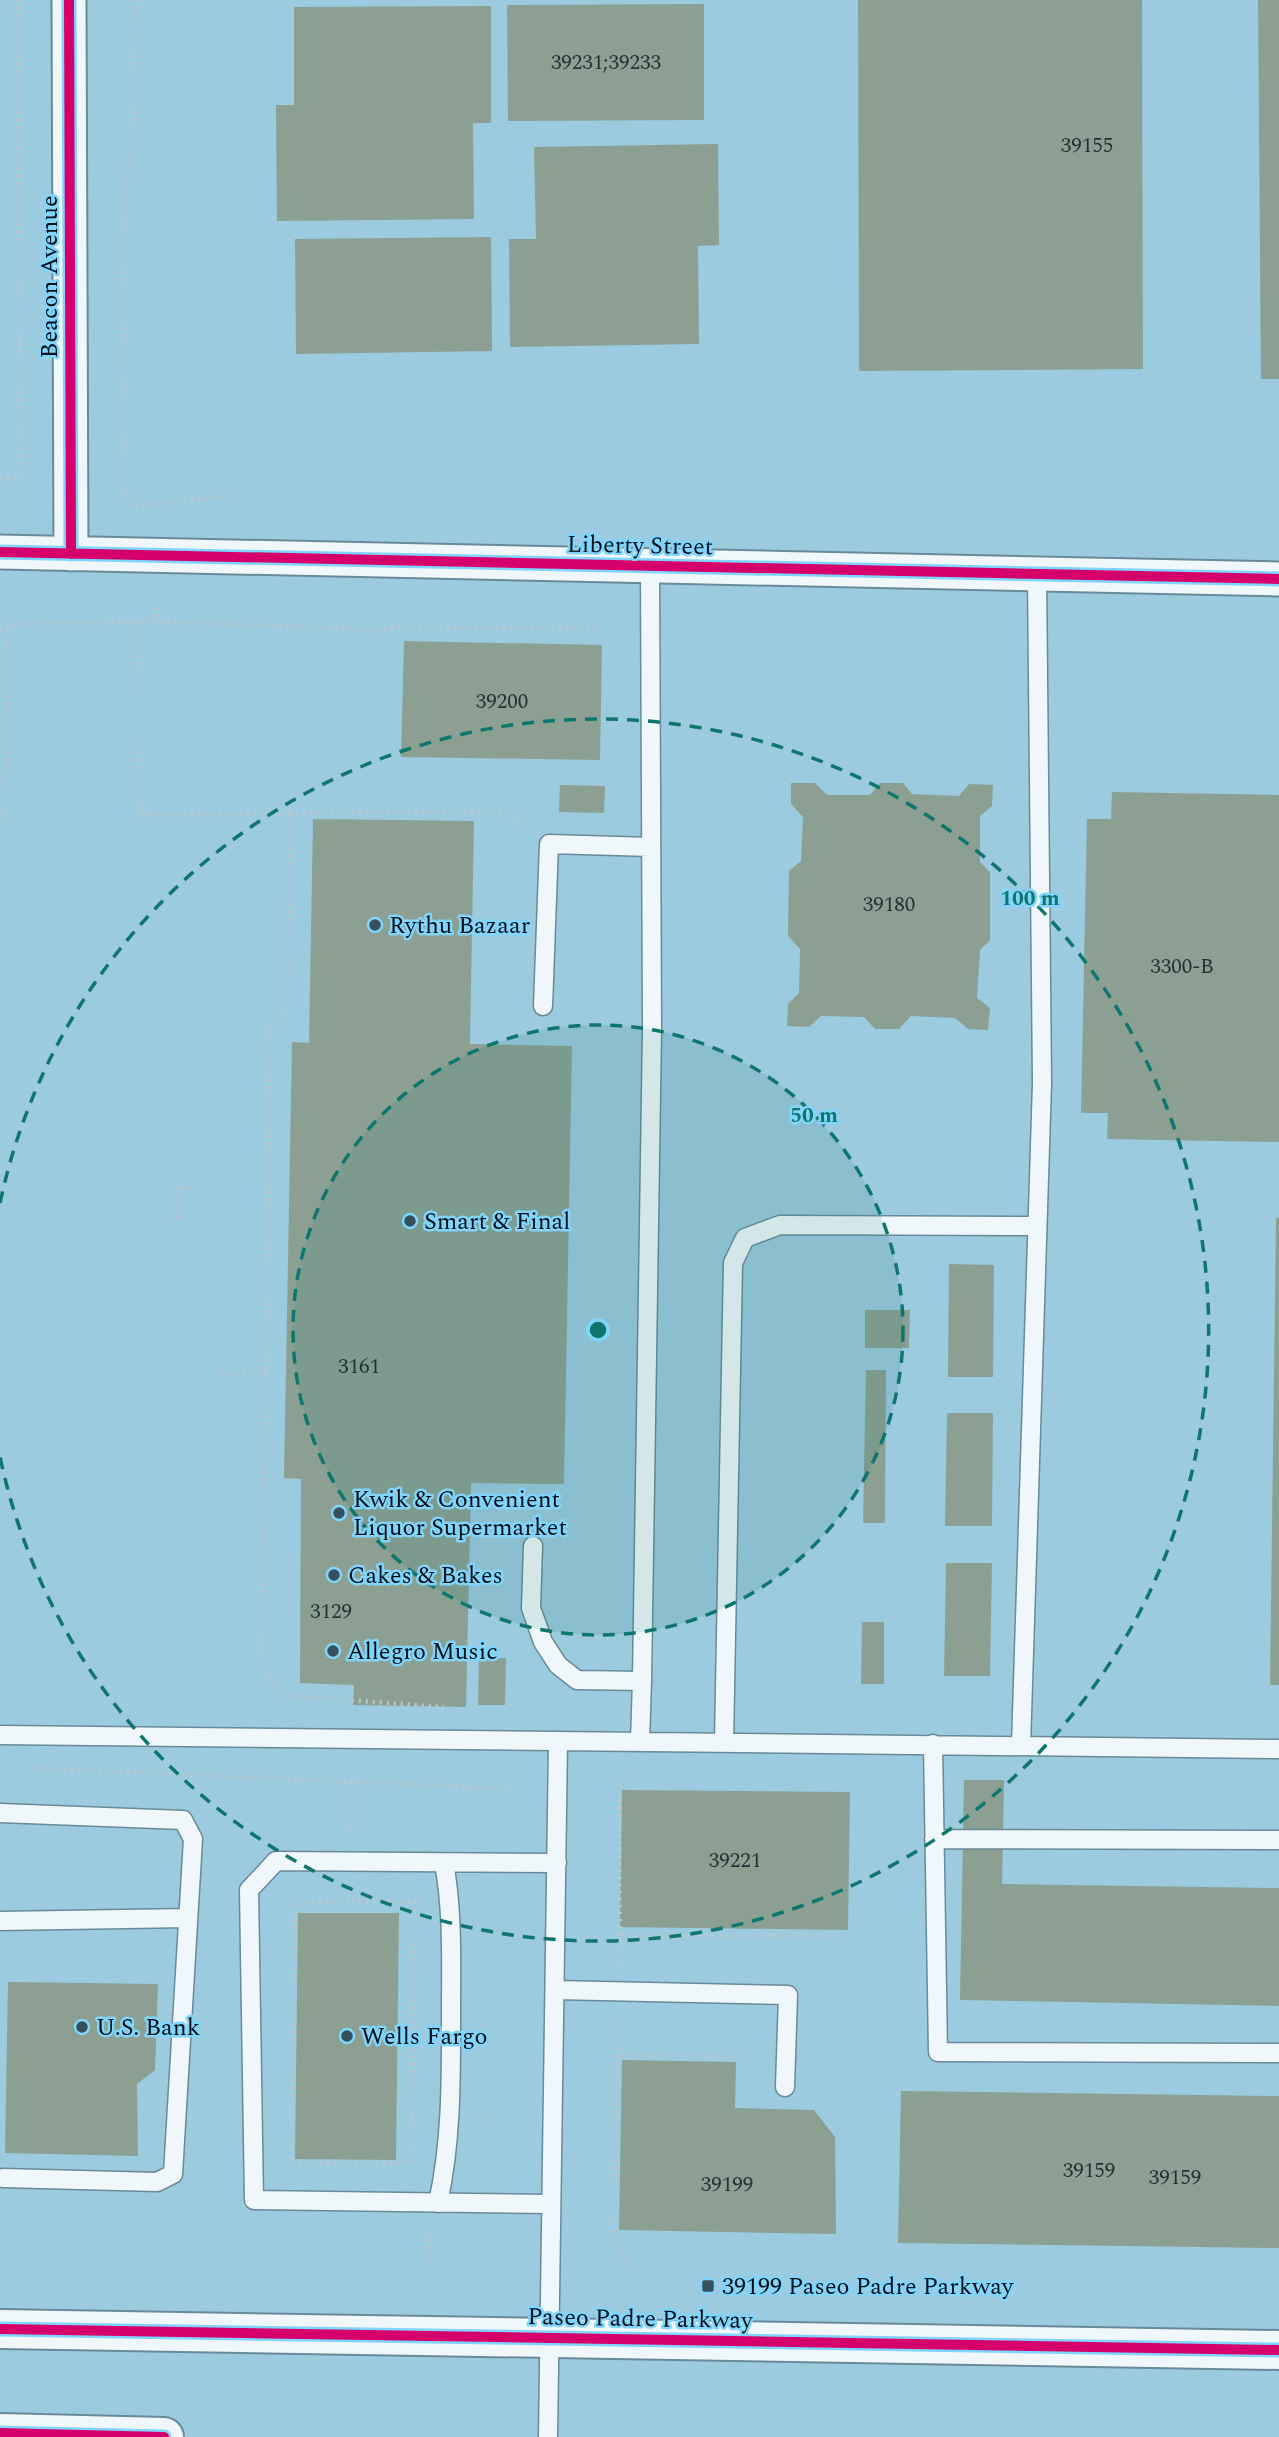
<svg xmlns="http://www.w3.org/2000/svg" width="1279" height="2437" viewBox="0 0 1279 2437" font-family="Spectral,serif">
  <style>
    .building { fill: #8ba093 }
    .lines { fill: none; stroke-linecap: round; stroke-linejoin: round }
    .service-casing { stroke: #698a98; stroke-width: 21 }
    .minor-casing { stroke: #698a98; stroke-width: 37 }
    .secondary-casing { stroke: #698a98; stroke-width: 42 }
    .path { stroke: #bac7cc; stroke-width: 4.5; stroke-dasharray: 2 5; stroke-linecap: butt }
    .service { stroke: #f0f7fa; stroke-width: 18 }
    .minor { stroke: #f0f7fa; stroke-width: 33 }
    .secondary { stroke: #f0f7fa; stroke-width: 38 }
    .cycleway-casing { stroke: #81d5fa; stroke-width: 15 }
    .cycleway { stroke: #d6006c; stroke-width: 10 }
    .ring { fill: none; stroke: #0f766e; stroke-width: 3.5; stroke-dasharray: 12 9 }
    .poi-dot { fill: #37505e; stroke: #81d5fa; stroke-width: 2.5 }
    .labels { text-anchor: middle; stroke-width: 5; stroke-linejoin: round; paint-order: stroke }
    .number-label { font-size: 21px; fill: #233237 }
    .street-label { font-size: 24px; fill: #000e18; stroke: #81d5fa }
    .poi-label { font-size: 24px; fill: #000e18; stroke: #81d5fa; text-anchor: start }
    .centre { fill: #0f766e; stroke: #81d5fa; stroke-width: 3.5 }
    .ring-label { font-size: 21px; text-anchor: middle; font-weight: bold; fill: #0f766e; stroke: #81d5fa; stroke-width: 5; stroke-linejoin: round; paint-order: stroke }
  </style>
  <rect width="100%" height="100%" fill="#9ccadf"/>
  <path class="building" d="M 858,0 L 1142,0 L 1143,369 L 859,371 Z
    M 1258,0 L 1279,0 L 1279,379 L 1261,379 Z
    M 704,4 L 704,120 L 508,121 L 507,5 Z
    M 491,6 L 491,123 L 473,123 L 474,219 L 277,221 L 276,105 L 294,105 L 294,7 Z
    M 718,144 L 719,245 L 698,246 L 699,344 L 510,347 L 509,239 L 536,239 L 534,147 Z
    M 491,237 L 492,351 L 296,354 L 295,239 Z
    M 404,641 L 602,645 L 600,760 L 401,757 Z
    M 791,783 L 815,783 L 827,795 L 870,795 L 880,783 L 903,783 L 912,794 L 959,796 L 969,784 L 993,785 L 992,806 L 980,816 L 980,862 L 990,872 L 990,940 L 980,950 L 977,998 L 990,1008 L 988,1030 L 968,1029 L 955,1018 L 911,1016 L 899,1029 L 875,1029 L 864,1017 L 821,1016 L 809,1027 L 787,1026 L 788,1004 L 799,993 L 800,949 L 788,936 L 789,871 L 801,861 L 803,817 L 791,804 Z
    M 560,785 L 605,786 L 604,813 L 559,812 Z
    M 1112,792 L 1279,795 L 1279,1142 L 1107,1139 L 1108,1113 L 1081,1113 L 1087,819 L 1111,819 Z
    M 313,819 L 474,821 L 470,1044 L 572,1046 L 564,1484 L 471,1483 L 466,1707 L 353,1705 L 354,1685 L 300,1683 L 301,1479 L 284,1478 L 292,1042 L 309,1043 Z
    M 1276,1218 L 1279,1218 L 1279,1685 L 1270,1685 Z
    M 949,1264 L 994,1265 L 993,1377 L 948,1377 Z
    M 865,1310 L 910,1310 L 909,1348 L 865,1348 Z
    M 866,1370 L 886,1370 L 885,1523 L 863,1523 Z
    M 947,1413 L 993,1413 L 992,1526 L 945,1526 Z
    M 946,1563 L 992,1563 L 990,1676 L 944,1676 Z
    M 862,1622 L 884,1622 L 884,1684 L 861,1684 Z
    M 479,1658 L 506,1658 L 505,1705 L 478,1705 Z
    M 964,1780 L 1004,1780 L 1002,1884 L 1279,1888 L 1279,2006 L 960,2000 Z
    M 622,1790 L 850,1792 L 848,1930 L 620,1927 Z
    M 298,1913 L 399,1913 L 396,2160 L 295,2159 Z
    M 8,1982 L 158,1984 L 155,2070 L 137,2084 L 138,2156 L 5,2153 Z
    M 622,2060 L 736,2062 L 735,2108 L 814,2110 L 835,2137 L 836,2234 L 619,2230 Z
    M 901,2091 L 1279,2096 L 1279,2248 L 898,2243 Z"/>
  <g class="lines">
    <defs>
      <path id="service" d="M 543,1006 L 549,844 L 651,847
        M 533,1546 L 531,1608 L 543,1642 L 558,1665 L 577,1680 L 642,1681 L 640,1742
        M 642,1681 L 652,1029 L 650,567
        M 0,1735 L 1279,1749
        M 724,1742 L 733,1263 L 745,1238 L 780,1225 L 1037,1226
        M 933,1744 L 938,2052 L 1279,2053
        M 1021,1746 L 1042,1083 L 1037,575
        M 0,1813 L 183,1820 L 193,1839 L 173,2174 L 157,2182 L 3,2178
        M 934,1839 L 1279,1840
        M 0,1921 L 188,1918
        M 555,1990 L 788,1995 L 785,2087
        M 438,2203 C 452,2139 451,2076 451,2012 C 451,1961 453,1912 444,1863
        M 551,2204 L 254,2200 L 249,1890 L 276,1861 L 557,1863
        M 548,2437 L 558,1741"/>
      <path id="minor" d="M 69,0 L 71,554
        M 0,552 L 1279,579"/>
      <path id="secondary" d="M 0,2329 L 1279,2350
        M 0,2433 L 164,2437"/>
    </defs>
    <use href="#service" class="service-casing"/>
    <use href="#minor" class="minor-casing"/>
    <use href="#secondary" class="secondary-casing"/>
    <path class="path" d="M 138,0 L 131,45 L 134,65 L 134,126 L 125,191 L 122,248 L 124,492 L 137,506 L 227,496
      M 0,478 L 21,478 L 17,0
      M 157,608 L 157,622
      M 136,621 L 138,694
      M 0,629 L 23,624 L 136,621 L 379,630 L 400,627 L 597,629
      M 0,636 L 9,647 L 8,764 L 0,787
      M 137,738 L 137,798 L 145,815
      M 0,812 L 13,820
      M 290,813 L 288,1003 L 268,1031 L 269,1189 L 261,1661 L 279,1695 L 444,1707
      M 135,815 L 505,811 L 526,827
      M 177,1218 L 178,1187 L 196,1188
      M 222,1374 L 266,1372
      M 36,1768 L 512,1789
      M 351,1782 L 351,1832
      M 352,1900 L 415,1902 L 411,2163 L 291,2163 L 295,1903 Z
      M 621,1936 L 838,1936
      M 620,1963 L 619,1796 L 622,1782 L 632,1773
      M 618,2020 L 613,2227 L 627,2269
      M 619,2055 L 739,2057
      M 479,2121 L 495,2115
      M 427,2232 L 430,2266"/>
    <use href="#service" class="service"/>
    <use href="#minor" class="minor"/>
    <use href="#secondary" class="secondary"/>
    <defs>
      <path id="cycleway" d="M 69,0 L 71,554
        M 0,552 L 1279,579
        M 0,2329 L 1279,2350
        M 0,2433 L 164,2437"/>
    </defs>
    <use href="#cycleway" class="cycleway-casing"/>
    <use href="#cycleway" class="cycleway"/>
  </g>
  <circle cx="598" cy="1330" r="305" fill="#0f766e" fill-opacity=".12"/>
  <g class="ring">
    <circle cx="598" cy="1330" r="305"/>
    <path d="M0 1203A611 611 0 1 1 0 1457"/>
  </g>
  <g class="poi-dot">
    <circle cx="375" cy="925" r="7"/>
    <circle cx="410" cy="1221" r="7"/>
    <circle cx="339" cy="1513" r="7"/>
    <circle cx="334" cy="1575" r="7"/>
    <circle cx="333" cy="1651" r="7"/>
    <circle cx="82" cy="2027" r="7"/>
    <circle cx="347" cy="2036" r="7"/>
    <rect x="701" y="2279" width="14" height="14" rx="3.5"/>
  </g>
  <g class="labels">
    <g class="number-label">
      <text x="606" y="69">39231;39233</text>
      <text x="1087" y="152">39155</text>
      <text x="502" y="708">39200</text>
      <text x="889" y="911">39180</text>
      <text x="1182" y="973">3300-B</text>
      <text x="359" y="1373">3161</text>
      <text x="331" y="1618">3129</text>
      <text x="735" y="1867">39221</text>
      <text x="1089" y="2177">39159</text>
      <text x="1175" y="2184">39159</text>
      <text x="727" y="2191">39199</text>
    </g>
    <g class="street-label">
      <text transform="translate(49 277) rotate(-90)" y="8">Beacon Avenue</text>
      <text transform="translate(640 545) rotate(1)" y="8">Liberty Street</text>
      <text transform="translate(640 2318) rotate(1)" y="8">Paseo Padre Parkway</text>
    </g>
    <g class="poi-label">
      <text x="389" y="933">Rythu Bazaar</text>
      <text x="424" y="1229">Smart &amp; Final</text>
      <text x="353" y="1507">Kwik &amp; Convenient<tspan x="353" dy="28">Liquor Supermarket</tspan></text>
      <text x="348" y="1583">Cakes &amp; Bakes</text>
      <text x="347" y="1659">Allegro Music</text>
      <text x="96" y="2035">U.S. Bank</text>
      <text x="361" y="2044">Wells Fargo</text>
      <text x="722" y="2294">39199 Paseo Padre Parkway</text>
    </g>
  </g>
  <circle cx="598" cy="1330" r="10" class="centre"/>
  <g class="ring-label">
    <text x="1030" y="905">100 m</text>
    <text x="814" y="1122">50 m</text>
  </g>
</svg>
